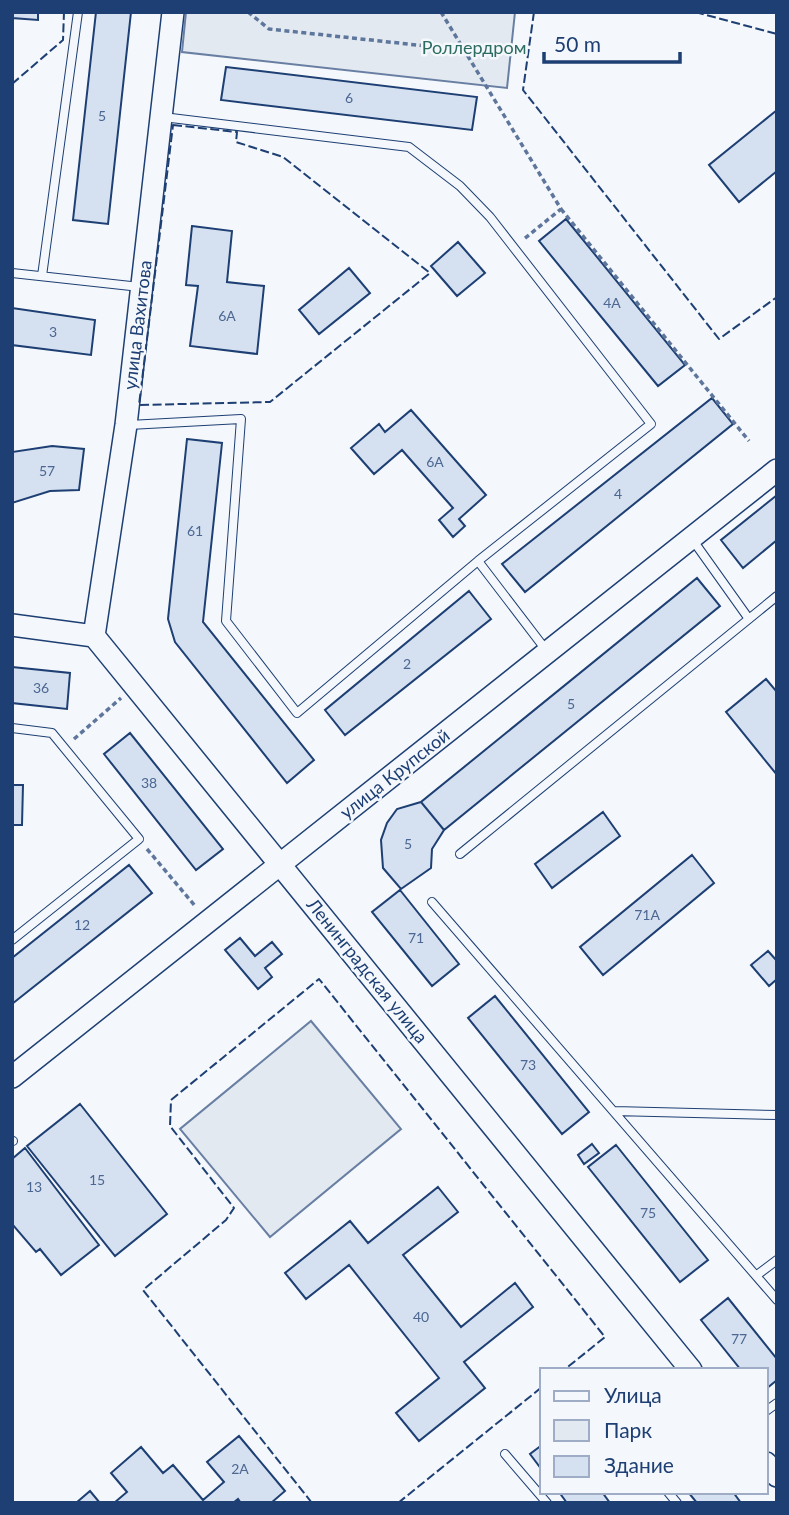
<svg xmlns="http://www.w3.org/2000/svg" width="789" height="1515" viewBox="0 0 789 1515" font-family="Lato,sans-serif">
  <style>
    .green { fill: #e3e9f0; stroke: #687fa3; stroke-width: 2 }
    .building { fill: #d5e0f0; stroke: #1d3f73; stroke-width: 2 }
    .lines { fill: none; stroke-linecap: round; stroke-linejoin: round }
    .service-casing { stroke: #1d3f73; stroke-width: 10 }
    .tertiary-casing { stroke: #1d3f73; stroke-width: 24 }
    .path { stroke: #5e769c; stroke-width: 3.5; stroke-dasharray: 5 3.5; stroke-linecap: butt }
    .service { stroke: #f4f7fb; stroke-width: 8 }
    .tertiary { stroke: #f4f7fb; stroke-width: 21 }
    .fence { stroke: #1d3f73; stroke-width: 2; stroke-dasharray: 9 3.5; stroke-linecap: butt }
    .labels { text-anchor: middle; stroke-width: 5; stroke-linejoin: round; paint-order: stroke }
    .number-label { font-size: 14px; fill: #4b6792 }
    .park-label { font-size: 18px; fill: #2c6c60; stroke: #f4f7fb }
    .street-label { font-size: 18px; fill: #1d3f73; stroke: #f4f7fb }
  </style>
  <rect width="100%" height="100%" fill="#f4f7fb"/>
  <path class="green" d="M 186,12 L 515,12 L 507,88 L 182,52 Z
    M 311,1021 L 401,1129 L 270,1237 L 180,1129 Z"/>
  <path class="building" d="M 12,12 L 38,12 L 38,20 L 12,18 Z
    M 96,12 L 131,12 L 108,224 L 73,220 Z
    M 226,67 L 477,97 L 472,130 L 221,100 Z
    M 777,110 L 777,171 L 739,202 L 709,165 Z
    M 566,219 L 685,365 L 658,386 L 539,241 Z
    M 192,226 L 232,231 L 227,282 L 264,286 L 257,354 L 190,346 L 198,286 L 186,285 Z
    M 458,242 L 485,273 L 457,296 L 431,266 Z
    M 349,268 L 370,293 L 319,334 L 299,310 Z
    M 12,308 L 95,320 L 91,355 L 12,345 Z
    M 712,398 L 733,424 L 525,592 L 502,564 Z
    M 411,410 L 486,495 L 459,519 L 465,526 L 453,537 L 439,520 L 453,508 L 402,450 L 374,474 L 351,448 L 379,424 L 385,432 Z
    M 187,439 L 222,443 L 203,622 L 314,760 L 287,783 L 175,642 L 168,619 Z
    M 52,446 L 84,449 L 79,490 L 50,491 L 12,503 L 12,452 Z
    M 777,495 L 777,540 L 743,568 L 721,540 Z
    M 697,578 L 720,606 L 444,830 L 421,802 Z
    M 469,591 L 491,619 L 345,735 L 325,710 Z
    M 12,667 L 70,673 L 67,709 L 12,703 Z
    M 766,679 L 777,692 L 777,775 L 726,712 Z
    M 130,733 L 223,849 L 196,870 L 104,754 Z
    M 12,785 L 23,785 L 22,825 L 12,825 Z
    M 421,802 L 444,830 L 432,849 L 431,868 L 401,889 L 383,868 L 381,840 L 387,823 L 397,809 Z
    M 603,812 L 620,836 L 552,888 L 535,864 Z
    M 692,855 L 714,883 L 603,975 L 580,947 Z
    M 129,865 L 152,893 L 12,1004 L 12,958 Z
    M 400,890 L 459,964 L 432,986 L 372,912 Z
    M 240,938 L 255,956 L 272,942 L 282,954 L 265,968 L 272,977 L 258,989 L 225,950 Z
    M 768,951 L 777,961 L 777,979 L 769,986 L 751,965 Z
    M 495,996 L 589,1112 L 562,1134 L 468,1018 Z
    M 80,1104 L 167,1214 L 115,1256 L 27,1146 Z
    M 592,1144 L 599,1153 L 584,1164 L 578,1155 Z
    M 616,1145 L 708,1260 L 680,1282 L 588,1167 Z
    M 25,1148 L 99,1245 L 61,1275 L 40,1249 L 36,1252 L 12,1224 L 12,1159 Z
    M 438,1187 L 458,1212 L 403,1255 L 461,1327 L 515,1283 L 533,1307 L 464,1362 L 485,1388 L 419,1441 L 396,1413 L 439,1378 L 349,1265 L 306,1299 L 285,1273 L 350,1221 L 368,1243 Z
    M 728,1298 L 777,1359 L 777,1380 L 766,1389 L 766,1370 L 741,1370 L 701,1320 Z
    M 239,1436 L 285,1491 L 271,1503 L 241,1503 L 238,1499 L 233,1503 L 114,1503 L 127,1492 L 111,1473 L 141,1447 L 163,1473 L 173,1465 L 203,1500 L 224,1482 L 207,1462 Z
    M 542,1445 L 542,1470 L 530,1454 Z
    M 90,1491 L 100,1503 L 76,1503 Z
    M 559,1492 L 602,1492 L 610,1503 L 567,1503 Z
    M 688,1492 L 733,1492 L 741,1503 L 697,1503 Z"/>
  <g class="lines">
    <defs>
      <path id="service" d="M 163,117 L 409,147 L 460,186 L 490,217 L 651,424 L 478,561 L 546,650
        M 12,273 L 140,287
        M 42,276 L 78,12
        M 129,425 L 241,419 L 226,621 L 297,713 L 478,561
        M 692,539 L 749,619
        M 12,728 L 52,733 L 139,839 L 12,940
        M 460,854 L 777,596
        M 432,902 L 777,1300
        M 614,1111 L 777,1115
        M 12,1141 L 13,1141
        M 757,1275 L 777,1260
        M 766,1411 L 777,1403
        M 505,1454 L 547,1503
        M 668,1492 L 677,1503"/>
      <path id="tertiary" d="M 12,625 L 94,636 L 691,1370
        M 94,636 L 126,425 L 173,12
        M 12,1077 L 777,470
        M 766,1463 L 777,1476"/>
    </defs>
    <use href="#service" class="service-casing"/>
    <use href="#tertiary" class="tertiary-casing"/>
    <path class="path" d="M 248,12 L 269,29 L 463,50
      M 441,12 L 561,209 L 524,239
      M 561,209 L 749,441
      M 74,739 L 121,698
      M 147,849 L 196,907"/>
    <use href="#service" class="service"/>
    <use href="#tertiary" class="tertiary"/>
    <path class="fence" d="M 534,12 L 523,90 L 719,339 L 777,297
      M 695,12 L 777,34
      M 12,84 L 63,40 L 64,12
      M 173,125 L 237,132 L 236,142 L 283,157 L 430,273 L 270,402 L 139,405 Z
      M 312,1503 L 143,1290 L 226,1220 L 234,1208 L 170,1126 L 171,1100 L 319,979 L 605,1337 L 564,1370
      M 398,1503 L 542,1387"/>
  </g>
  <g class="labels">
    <g class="number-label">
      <text x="349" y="103">6</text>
      <text x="102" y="121">5</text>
      <text x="612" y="308">4А</text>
      <text x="227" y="321">6А</text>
      <text x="53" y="337">3</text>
      <text x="435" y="467">6А</text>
      <text x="47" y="476">57</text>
      <text x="618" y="499">4</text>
      <text x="195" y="536">61</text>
      <text x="407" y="669">2</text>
      <text x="41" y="693">36</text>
      <text x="571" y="709">5</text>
      <text x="149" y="788">38</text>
      <text x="408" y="849">5</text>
      <text x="647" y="920">71А</text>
      <text x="82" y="930">12</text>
      <text x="416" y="943">71</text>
      <text x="528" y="1070">73</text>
      <text x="97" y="1185">15</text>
      <text x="34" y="1192">13</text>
      <text x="648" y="1218">75</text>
      <text x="421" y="1322">40</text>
      <text x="739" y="1344">77</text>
      <text x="240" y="1474">2А</text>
    </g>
    <g class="park-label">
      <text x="474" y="54">Роллердром</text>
    </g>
    <g class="street-label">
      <text transform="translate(138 325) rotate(-83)" y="6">улица Вахитова</text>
      <text transform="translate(395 774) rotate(-38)" y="6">улица Крупской</text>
      <text transform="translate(367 971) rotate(51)" y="6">Ленинградская улица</text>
    </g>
  </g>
  <rect width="789" height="1515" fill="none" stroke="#1d3f73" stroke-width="28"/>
  <rect x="540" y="1368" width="228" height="126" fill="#f4f7fb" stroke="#9eadc5" stroke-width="2"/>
  <rect x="554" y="1391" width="35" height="10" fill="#f4f7fb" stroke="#9eadc5" stroke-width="2"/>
  <text x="604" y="1403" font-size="21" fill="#1d3f73">Улица</text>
  <rect x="554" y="1420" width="35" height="21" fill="#e3e9f0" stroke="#9eadc5" stroke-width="2"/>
  <text x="604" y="1438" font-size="21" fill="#1d3f73">Парк</text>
  <rect x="554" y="1456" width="35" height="21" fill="#d5e0f0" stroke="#9eadc5" stroke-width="2"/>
  <text x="604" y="1473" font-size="21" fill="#1d3f73">Здание</text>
  <path d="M544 52v10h136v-10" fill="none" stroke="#1d3f73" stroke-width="3.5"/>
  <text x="554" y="52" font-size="21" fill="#1d3f73" stroke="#f4f7fb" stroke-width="5" paint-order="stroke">50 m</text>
</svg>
